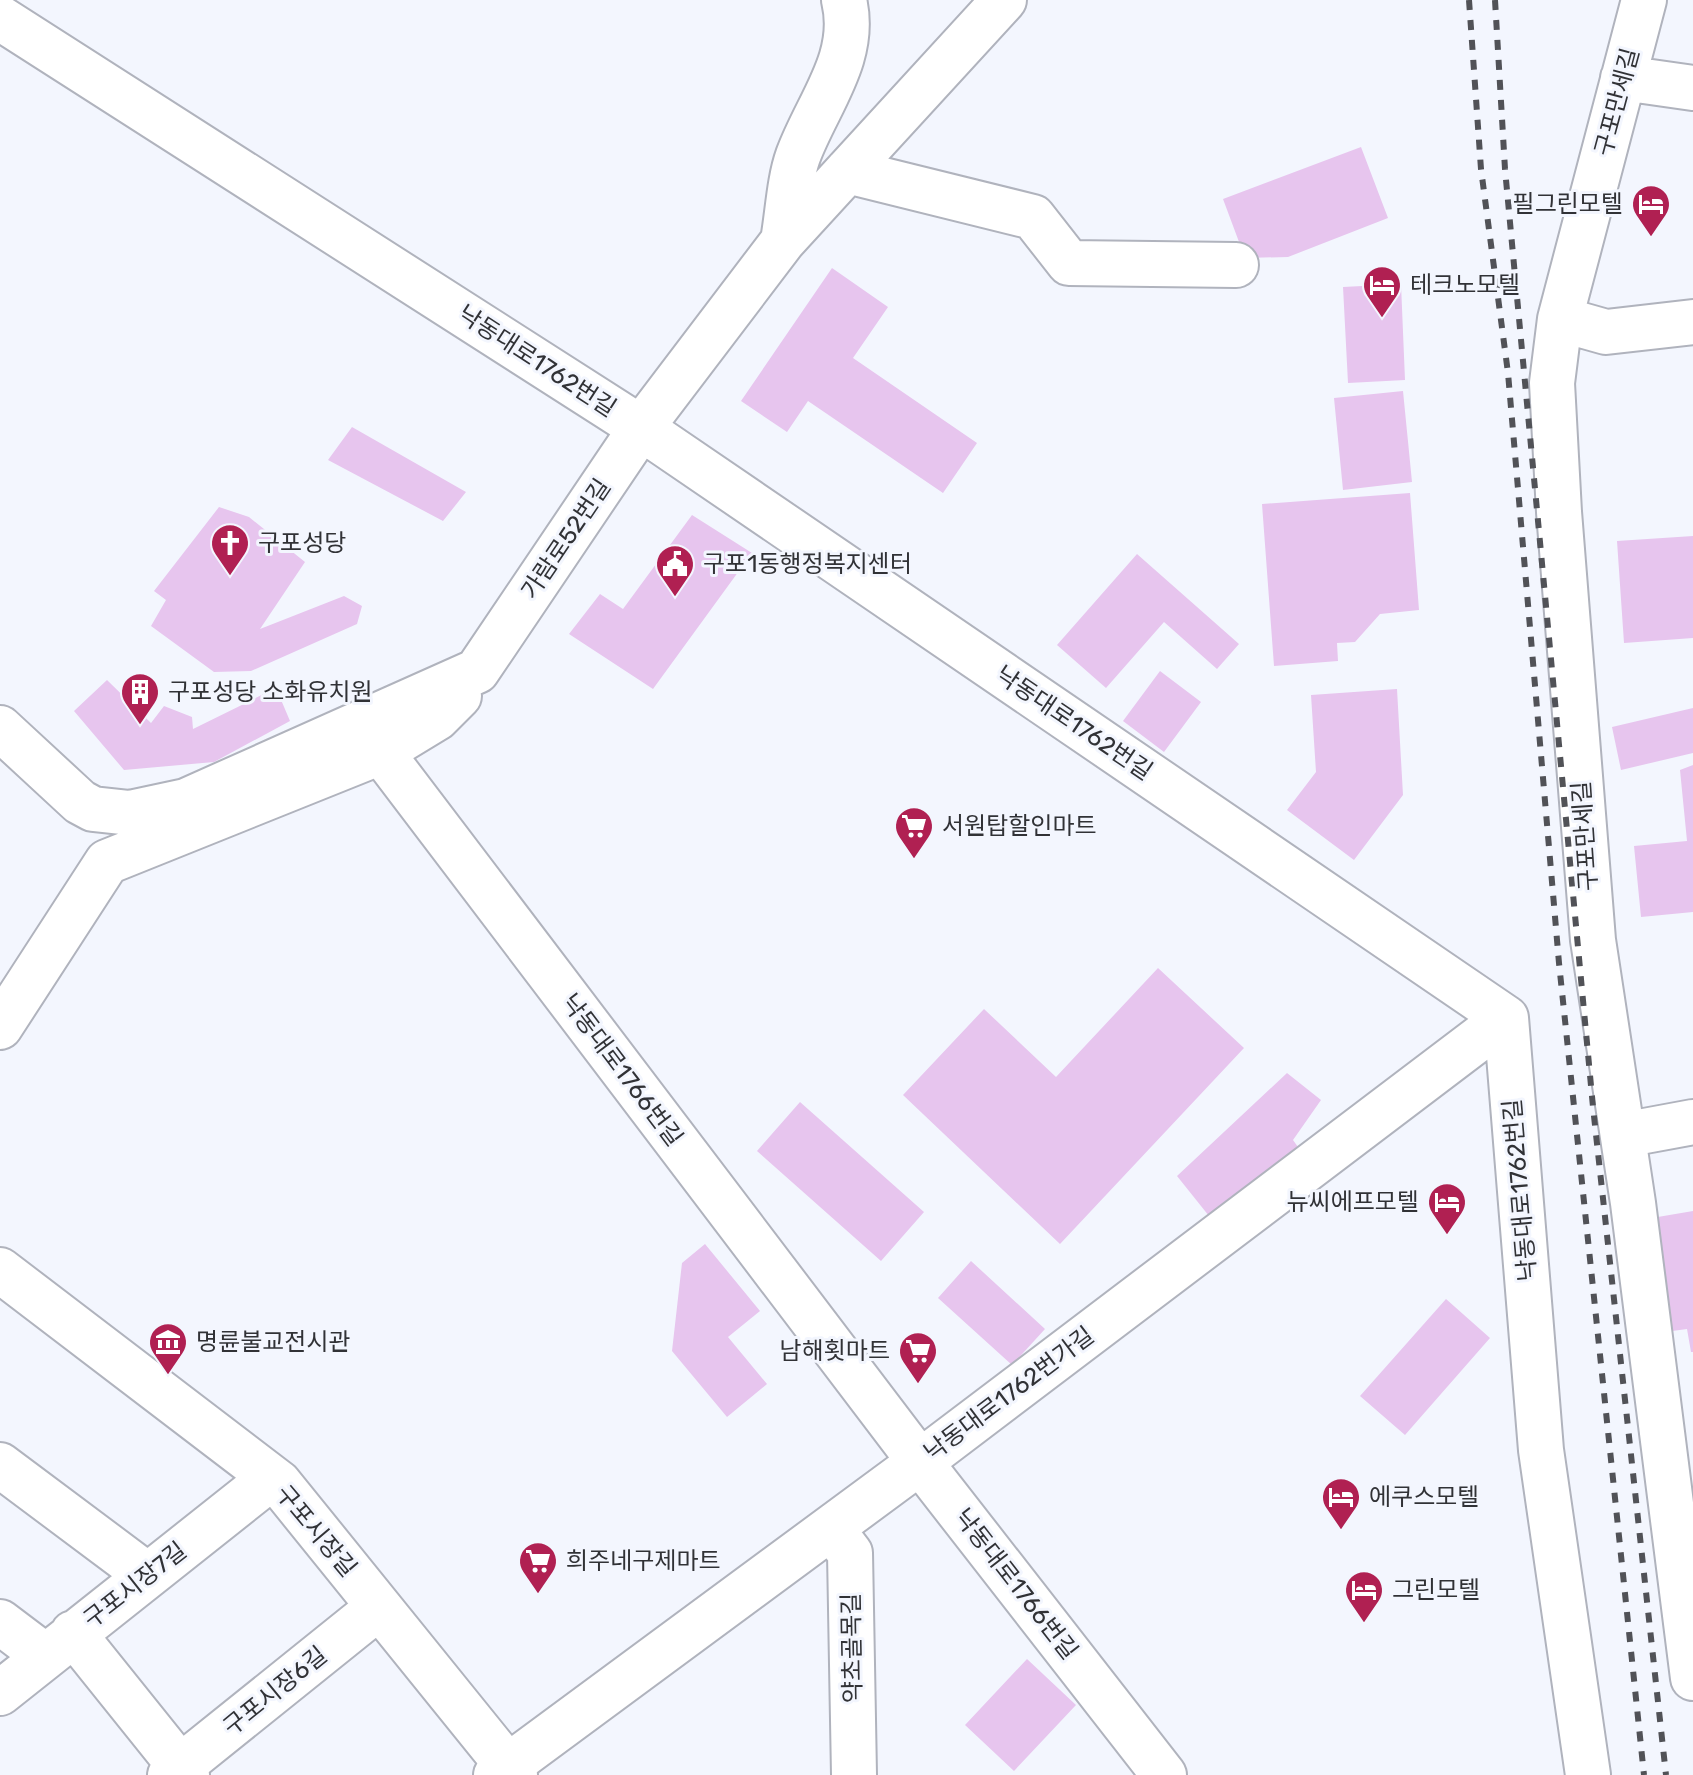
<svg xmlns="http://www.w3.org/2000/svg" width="1693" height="1775" viewBox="0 0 1693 1775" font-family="Rubik,'Noto Sans KR',sans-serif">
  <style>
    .building { fill: #e7c5ee }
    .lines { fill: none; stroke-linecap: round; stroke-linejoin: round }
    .minor-casing { stroke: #b0b3bd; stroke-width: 48 }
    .minor { stroke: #fff; stroke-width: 44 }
    .rail { stroke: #515257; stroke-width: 6; stroke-dasharray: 10 10; stroke-linecap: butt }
    .labels { text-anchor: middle; stroke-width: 6; stroke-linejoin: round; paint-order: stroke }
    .street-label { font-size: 24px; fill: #313236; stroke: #f3f6fe }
    .poi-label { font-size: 24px; fill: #313236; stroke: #f3f6fe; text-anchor: start }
  </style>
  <rect width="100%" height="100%" fill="#f3f6fe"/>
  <path class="building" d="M 1361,147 L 1388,218 L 1288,257 L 1245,258 L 1223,199 Z
    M 832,268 L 888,307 L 853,358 L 977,443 L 943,493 L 808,401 L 787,432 L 741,401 Z
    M 1401,284 L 1405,380 L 1348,383 L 1343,287 Z
    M 1403,391 L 1412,482 L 1343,490 L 1334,398 Z
    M 352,427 L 466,492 L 443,521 L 328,460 Z
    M 1410,493 L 1419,610 L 1380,614 L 1355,642 L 1337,643 L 1338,661 L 1274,666 L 1262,504 Z
    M 219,507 L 249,517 L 305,562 L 260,629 L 344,596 L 362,606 L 357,624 L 251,671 L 214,672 L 151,626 L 166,600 L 154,591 Z
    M 692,515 L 752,553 L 653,689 L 569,634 L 600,594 L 623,609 Z
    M 1693,536 L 1693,638 L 1624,643 L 1617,541 Z
    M 1137,554 L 1239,644 L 1217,669 L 1164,622 L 1106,688 L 1057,645 Z
    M 1160,671 L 1201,702 L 1164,752 L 1123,721 Z
    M 107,680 L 151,723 L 164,706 L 192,717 L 193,729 L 276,688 L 290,721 L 214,762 L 124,770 L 74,711 Z
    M 1397,689 L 1403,795 L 1354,860 L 1287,810 L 1316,772 L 1311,695 Z
    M 1693,708 L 1693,753 L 1621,770 L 1612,727 Z
    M 1693,765 L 1693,912 L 1641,917 L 1634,846 L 1687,841 L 1680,770 Z
    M 1158,968 L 1244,1048 L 1060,1244 L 903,1095 L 984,1009 L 1056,1077 Z
    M 1287,1073 L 1321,1100 L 1293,1140 L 1305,1157 L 1217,1226 L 1177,1176 Z
    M 800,1102 L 924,1212 L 881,1261 L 757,1151 Z
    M 1693,1211 L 1693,1352 L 1691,1352 L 1687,1329 L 1665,1332 L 1646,1219 Z
    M 705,1244 L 760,1311 L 728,1337 L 767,1384 L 727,1417 L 672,1351 L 682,1263 Z
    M 971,1261 L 1045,1329 L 1012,1365 L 938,1298 Z
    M 1446,1299 L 1490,1338 L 1405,1435 L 1360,1396 Z
    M 1027,1659 L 1076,1705 L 1014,1771 L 965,1725 Z"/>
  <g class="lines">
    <defs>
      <path id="minor" d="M 1644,0 L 1560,319 L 1552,383 L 1559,512 L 1593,940 L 1633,1203 L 1693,1678
        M 0,18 L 641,428 L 1506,1018 L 1541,1450 L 1588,1775
        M 1623,78 L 1693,88
        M 847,171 L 1033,217 L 1069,263 L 1236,265
        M 783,241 C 788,213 789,181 798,156 C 817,104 858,58 844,0
        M 1560,319 L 1606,332 L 1693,322
        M 0,728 L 80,802 L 93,809 L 130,813 L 186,801 L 477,671 L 641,428 L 783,241 L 1004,0
        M 381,752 L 920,1462 L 1164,1775
        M 0,1027 L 107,862 L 381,752 L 437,718 L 459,696
        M 1623,1135 L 1693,1122
        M 0,1270 L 279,1483 L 515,1775
        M 0,1465 L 147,1575
        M 831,1528 L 850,1553 L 854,1775
        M 0,1622 L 45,1656
        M 73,1633 L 187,1775
        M 0,1693 L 271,1478
        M 170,1775 L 379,1607
        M 496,1775 L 920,1462 L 1506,1018"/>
    </defs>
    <use href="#minor" class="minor-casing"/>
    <use href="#minor" class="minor"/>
    <path class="rail" d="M 1469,0 L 1481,169 L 1508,373 L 1559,963 L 1644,1775
      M 1495,0 L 1505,169 L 1593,1107 L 1666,1775"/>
  </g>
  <defs>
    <symbol id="hotel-pin" viewBox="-11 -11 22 30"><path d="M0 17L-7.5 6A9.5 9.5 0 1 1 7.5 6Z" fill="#b02052" stroke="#f3f6fe"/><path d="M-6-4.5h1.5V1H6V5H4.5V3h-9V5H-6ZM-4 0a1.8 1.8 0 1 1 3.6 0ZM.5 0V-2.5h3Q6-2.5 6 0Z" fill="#fff"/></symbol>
    <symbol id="church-pin" viewBox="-11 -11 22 30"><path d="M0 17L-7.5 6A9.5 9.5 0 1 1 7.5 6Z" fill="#b02052" stroke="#f3f6fe"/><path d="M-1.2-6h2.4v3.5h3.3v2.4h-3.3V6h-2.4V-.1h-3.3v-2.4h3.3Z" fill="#fff"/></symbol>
    <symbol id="civic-pin" viewBox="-11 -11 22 30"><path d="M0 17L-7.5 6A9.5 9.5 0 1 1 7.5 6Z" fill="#b02052" stroke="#f3f6fe"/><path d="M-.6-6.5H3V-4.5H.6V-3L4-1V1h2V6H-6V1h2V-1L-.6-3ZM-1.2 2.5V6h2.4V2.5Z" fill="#fff"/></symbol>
    <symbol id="building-pin" viewBox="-11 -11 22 30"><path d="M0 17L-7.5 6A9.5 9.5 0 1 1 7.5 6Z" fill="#b02052" stroke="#f3f6fe"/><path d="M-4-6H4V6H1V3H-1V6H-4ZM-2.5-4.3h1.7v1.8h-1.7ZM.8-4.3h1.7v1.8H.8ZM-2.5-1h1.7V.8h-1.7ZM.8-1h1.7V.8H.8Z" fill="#fff"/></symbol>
    <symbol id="supermarket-pin" viewBox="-11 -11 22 30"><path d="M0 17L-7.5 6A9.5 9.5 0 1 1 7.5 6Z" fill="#b02052" stroke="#f3f6fe"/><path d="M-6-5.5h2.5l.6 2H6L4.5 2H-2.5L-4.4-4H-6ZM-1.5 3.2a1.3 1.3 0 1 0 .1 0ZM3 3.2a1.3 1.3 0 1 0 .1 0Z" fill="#fff"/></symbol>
    <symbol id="museum-pin" viewBox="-11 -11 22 30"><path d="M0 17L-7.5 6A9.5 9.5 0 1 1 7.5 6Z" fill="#b02052" stroke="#f3f6fe"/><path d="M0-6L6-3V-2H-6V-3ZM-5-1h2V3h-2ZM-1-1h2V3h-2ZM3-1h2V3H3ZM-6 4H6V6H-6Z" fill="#fff"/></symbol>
  </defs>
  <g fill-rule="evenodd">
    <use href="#hotel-pin" x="1629" y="182" width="44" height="60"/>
    <use href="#hotel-pin" x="1360" y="263" width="44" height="60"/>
    <use href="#church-pin" x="208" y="521" width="44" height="60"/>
    <use href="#civic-pin" x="653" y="542" width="44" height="60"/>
    <use href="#building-pin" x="118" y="670" width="44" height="60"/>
    <use href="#supermarket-pin" x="892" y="804" width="44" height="60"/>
    <use href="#hotel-pin" x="1425" y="1180" width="44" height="60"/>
    <use href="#museum-pin" x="146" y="1320" width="44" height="60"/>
    <use href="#supermarket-pin" x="896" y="1329" width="44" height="60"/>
    <use href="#hotel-pin" x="1319" y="1475" width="44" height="60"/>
    <use href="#supermarket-pin" x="516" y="1539" width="44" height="60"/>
    <use href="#hotel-pin" x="1342" y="1568" width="44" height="60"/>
  </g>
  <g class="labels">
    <g class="street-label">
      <text transform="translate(1617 102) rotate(-75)" y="8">구포만세길</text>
      <text transform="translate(537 361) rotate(33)" y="8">낙동대로1762번길</text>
      <text transform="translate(566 539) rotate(-56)" y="8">가람로52번길</text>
      <text transform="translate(1074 723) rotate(34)" y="8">낙동대로1762번길</text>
      <text transform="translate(1585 836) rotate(-94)" y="8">구포만세길</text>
      <text transform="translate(622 1070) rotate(53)" y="8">낙동대로1766번길</text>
      <text transform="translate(1520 1190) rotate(-95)" y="8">낙동대로1762번길</text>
      <text transform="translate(1009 1394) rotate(-37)" y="8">낙동대로1762번가길</text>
      <text transform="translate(316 1531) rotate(50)" y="8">구포시장길</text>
      <text transform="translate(1016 1584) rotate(52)" y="8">낙동대로1766번길</text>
      <text transform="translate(135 1585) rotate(-38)" y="8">구포시장7길</text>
      <text transform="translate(852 1648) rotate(-91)" y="8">약초골목길</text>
      <text transform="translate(275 1691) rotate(-39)" y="8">구포시장6길</text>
    </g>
    <g class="poi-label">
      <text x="1623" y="212" text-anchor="end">필그린모텔</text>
      <text x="1410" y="293">테크노모텔</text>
      <text x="258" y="551">구포성당</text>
      <text x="703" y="572">구포1동행정복지센터</text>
      <text x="168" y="700">구포성당 소화유치원</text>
      <text x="942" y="834">서원탑할인마트</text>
      <text x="1419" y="1210" text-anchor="end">뉴씨에프모텔</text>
      <text x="196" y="1350">명륜불교전시관</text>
      <text x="890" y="1359" text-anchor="end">남해횟마트</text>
      <text x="1369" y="1505">에쿠스모텔</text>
      <text x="566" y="1569">희주네구제마트</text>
      <text x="1392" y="1598">그린모텔</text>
    </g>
  </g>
</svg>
